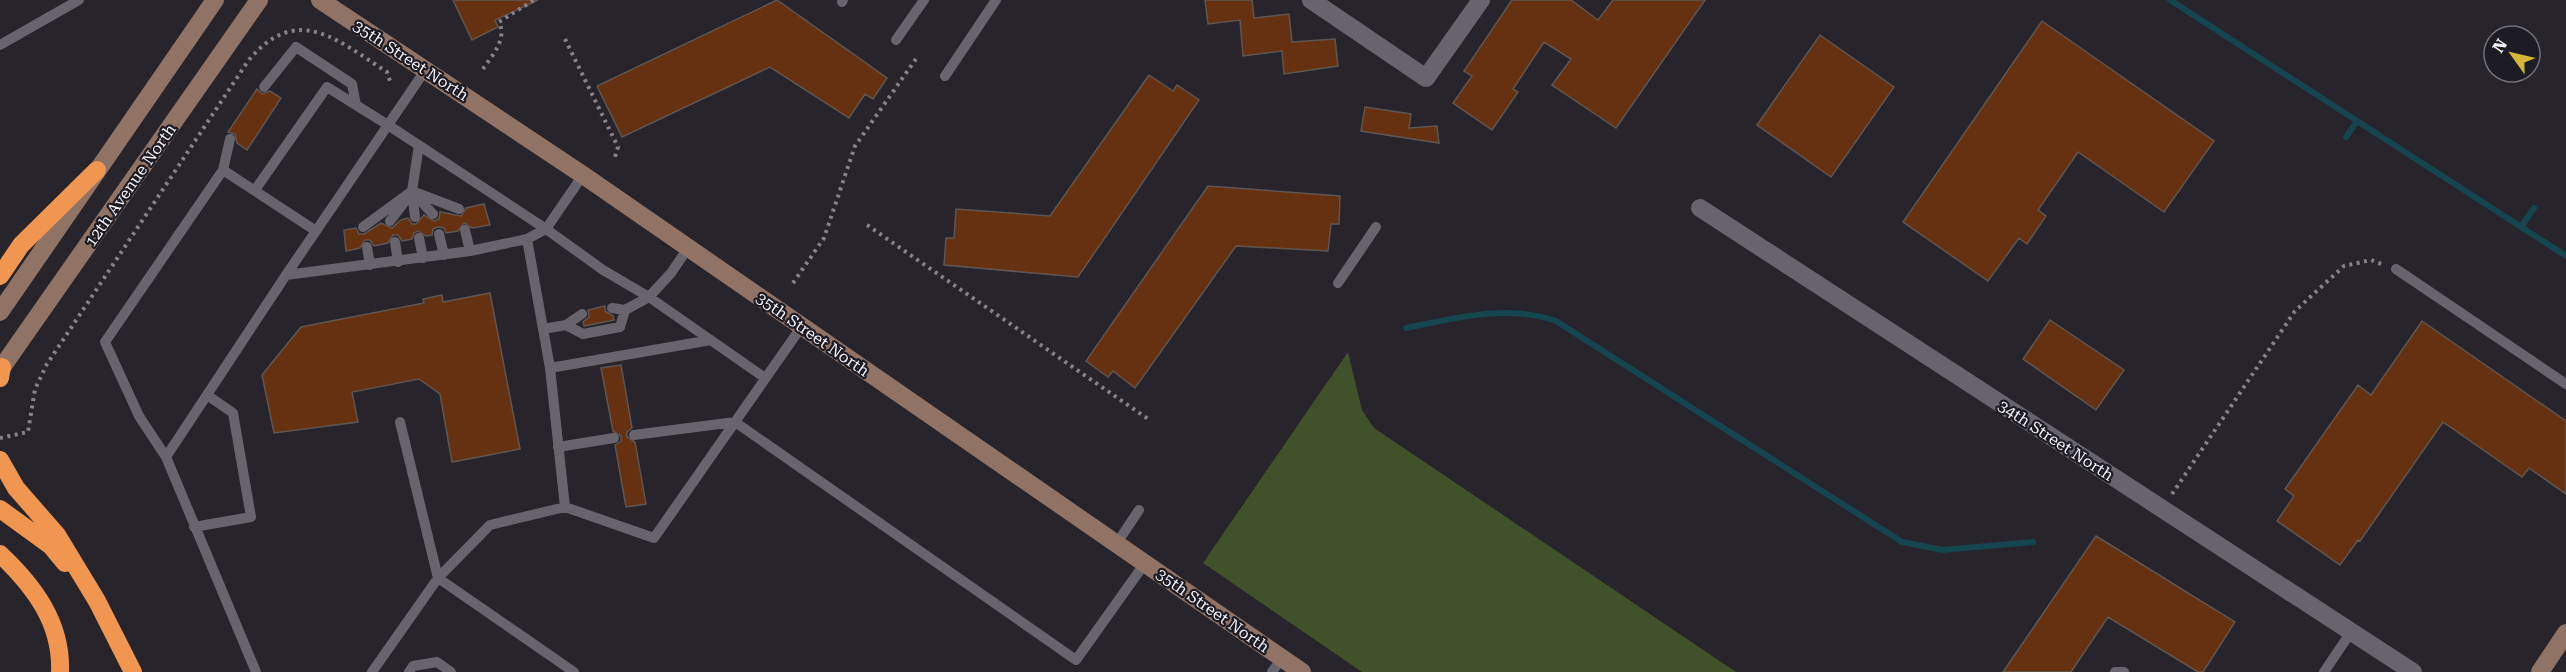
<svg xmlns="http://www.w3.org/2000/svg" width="2566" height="672" viewBox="0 0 2566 672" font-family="'Roboto Serif',serif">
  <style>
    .green { fill: #41512a }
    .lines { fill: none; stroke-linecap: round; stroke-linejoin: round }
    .stream { stroke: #15454e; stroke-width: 6 }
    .building { fill: #653110; stroke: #605651; stroke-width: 1.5 }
    .path { stroke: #858289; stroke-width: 4; stroke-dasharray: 3 4.5; stroke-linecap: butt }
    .lane { stroke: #67646e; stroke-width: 10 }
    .street { stroke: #67646e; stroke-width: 18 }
    .secondary { stroke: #907365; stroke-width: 18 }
    .highway { stroke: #f09650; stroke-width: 18 }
    .labels { text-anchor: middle; stroke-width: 4.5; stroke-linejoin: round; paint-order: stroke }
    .street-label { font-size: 16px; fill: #f4f2f7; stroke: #1d1b23 }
  </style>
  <rect width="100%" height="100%" fill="#27242c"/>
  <path class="green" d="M 1348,352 L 1362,410 L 1374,428 L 1736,672 L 1362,672 L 1203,563 Z"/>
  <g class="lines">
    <path class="stream" d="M 2170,0 L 2566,256
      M 2346,137 L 2357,121
      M 2521,227 L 2534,208
      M 1406,328 C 1457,318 1505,304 1556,321 L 1902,542 L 1943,550 L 2033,542"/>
  </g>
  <path class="building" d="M 453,0 L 538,0 L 495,20 L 498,27 L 472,40 Z
    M 777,0 L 887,78 L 873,99 L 865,94 L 849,118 L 770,67 L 622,137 L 597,86 Z
    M 1205,0 L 1252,0 L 1254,18 L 1289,14 L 1292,42 L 1335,39 L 1338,66 L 1284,74 L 1282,51 L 1243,56 L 1240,20 L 1208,24 Z
    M 1512,0 L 1571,0 L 1598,20 L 1613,0 L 1705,0 L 1616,128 L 1552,85 L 1571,59 L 1544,42 L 1513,89 L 1518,92 L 1492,130 L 1453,103 L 1472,76 L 1464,71 Z
    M 2042,21 L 2214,141 L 2164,212 L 2078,152 L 2038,210 L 2046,216 L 2027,244 L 2019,238 L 1988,281 L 1903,222 Z
    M 1820,35 L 1894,87 L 1831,177 L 1757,125 Z
    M 1149,75 L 1173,91 L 1177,85 L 1199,100 L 1078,277 L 944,265 L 946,238 L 954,238 L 956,209 L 1050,216 Z
    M 257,89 L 262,94 L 270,91 L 281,98 L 247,150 L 237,143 L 235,134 L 228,132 Z
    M 1365,107 L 1411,114 L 1409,128 L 1437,126 L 1439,143 L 1361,131 Z
    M 1208,186 L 1340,196 L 1339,224 L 1331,224 L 1328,251 L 1236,246 L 1135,388 L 1113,371 L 1108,377 L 1086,361 Z
    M 484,204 L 490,225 L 472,228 L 464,223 L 458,231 L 446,233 L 444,228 L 438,227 L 433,229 L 432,235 L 426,236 L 418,231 L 414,233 L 412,239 L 402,241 L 398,235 L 393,235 L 388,243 L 374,246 L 370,240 L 365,240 L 360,248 L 346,251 L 344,230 L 356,228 L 359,234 L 364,234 L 381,223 L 392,228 L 401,220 L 408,218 L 412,224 L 416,224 L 424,215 L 434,221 L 439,219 L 440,212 L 461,216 L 466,208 Z
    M 490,293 L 520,449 L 452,462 L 440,394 L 419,379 L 352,392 L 358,422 L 274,433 L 262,375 L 301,327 L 424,303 L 423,299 L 442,295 L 443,302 Z
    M 605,306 L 605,311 L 613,316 L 614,320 L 584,326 L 583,322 L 589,317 L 588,310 Z
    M 2050,320 L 2124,370 L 2096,410 L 2023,359 Z
    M 2422,321 L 2566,421 L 2566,494 L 2529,468 L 2522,477 L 2443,422 L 2360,541 L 2358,540 L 2340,565 L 2277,521 L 2294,496 L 2285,489 L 2358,385 L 2371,395 Z
    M 621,365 L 632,428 L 627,432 L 627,437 L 635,442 L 646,504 L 626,507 L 615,445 L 621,441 L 621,436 L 613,431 L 601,368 Z
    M 2096,536 L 2235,622 L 2203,672 L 2198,672 L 2108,617 L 2071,672 L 2003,672 Z"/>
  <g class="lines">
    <path class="path" d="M 565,39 L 618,147 L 614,160
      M 483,69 C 493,54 507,40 499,22 L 534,0
      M 867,225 L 1151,421
      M 793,283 L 824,238 L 855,146 L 918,56
      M 0,438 L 28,432 L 35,389 L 47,364 L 248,61 C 297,2 337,40 387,72 L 390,81
      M 2172,494 L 2295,311 L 2344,266 L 2371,260 L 2384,265"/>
    <path class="lane" d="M 842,2 L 843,0
      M 896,40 L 924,0
      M 0,45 L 79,0
      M 426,69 L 388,125 L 546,229 L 603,270 L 649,297 L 671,273 L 688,248
      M 945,76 L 996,0
      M 264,87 L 296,47 L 352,84 L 356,105
      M 223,170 L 230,139
      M 255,190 L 327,87 L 388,125 L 316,231
      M 412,191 L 459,209
      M 412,191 L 415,217
      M 414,194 L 433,214
      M 390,221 L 406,200
      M 363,227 L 412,191 L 419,145
      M 465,230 L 470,251
      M 439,234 L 444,255
      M 419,238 L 423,258
      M 395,242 L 398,262
      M 367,247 L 370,265
      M 2396,269 L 2566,384
      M 286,275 L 316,231 L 223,170 L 105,342 L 139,416 L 166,457 L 286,275 L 470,251 L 527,239 L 546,229 L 583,175
      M 1338,283 L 1376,227
      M 612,308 L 625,310 L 649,297 L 765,378
      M 582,314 L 566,325 L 583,334 L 620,327 L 625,310
      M 802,326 L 735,422 L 1076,660 L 1145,563
      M 543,329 L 566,325
      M 550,368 L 711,340
      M 400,422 L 438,578 L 574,672
      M 634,435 L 735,422
      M 558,447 L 614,438
      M 166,457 L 256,672
      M 565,507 L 654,538 L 735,422
      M 194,527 L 251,517 L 233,413 L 207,395
      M 1117,543 L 1139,510
      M 372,672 L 438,578 L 490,525 L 565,507 L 550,368 L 527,239
      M 409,672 L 413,666 L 437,662 L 451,672
      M 1272,672 L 1282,658
      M 2115,672 L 2124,672
      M 2324,672 L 2351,632"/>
    <path class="street" d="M 1311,0 L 1426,78 L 1481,0
      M 1700,208 L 2413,672"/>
    <path class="secondary" d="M 320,0 L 583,175 L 1302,672
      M 0,312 L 215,0
      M 0,370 L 259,0
      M 2540,672 L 2566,633"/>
    <path class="highway" d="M 0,276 L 21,245 L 97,170
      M 0,378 L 2,367
      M 0,460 L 16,488 L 57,535 L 97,601 L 133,672
      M 0,509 L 51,546 L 65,563
      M 0,554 C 34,586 62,623 60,672"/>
  </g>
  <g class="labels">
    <g class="street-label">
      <text transform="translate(411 60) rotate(33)" y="6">35th Street North</text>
      <text transform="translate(130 185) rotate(-55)" y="6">12th Avenue North</text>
      <text transform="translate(813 334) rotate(35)" y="6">35th Street North</text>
      <text transform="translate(2056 440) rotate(33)" y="6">34th Street North</text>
      <text transform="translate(1213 610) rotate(35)" y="6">35th Street North</text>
    </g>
  </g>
  <g transform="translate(2512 54) rotate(304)"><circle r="28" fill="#1d1b23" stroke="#737178" stroke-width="1.5"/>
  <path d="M0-4.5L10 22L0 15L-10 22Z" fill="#d3b635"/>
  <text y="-9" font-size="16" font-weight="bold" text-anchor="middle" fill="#f4f2f7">N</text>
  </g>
</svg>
